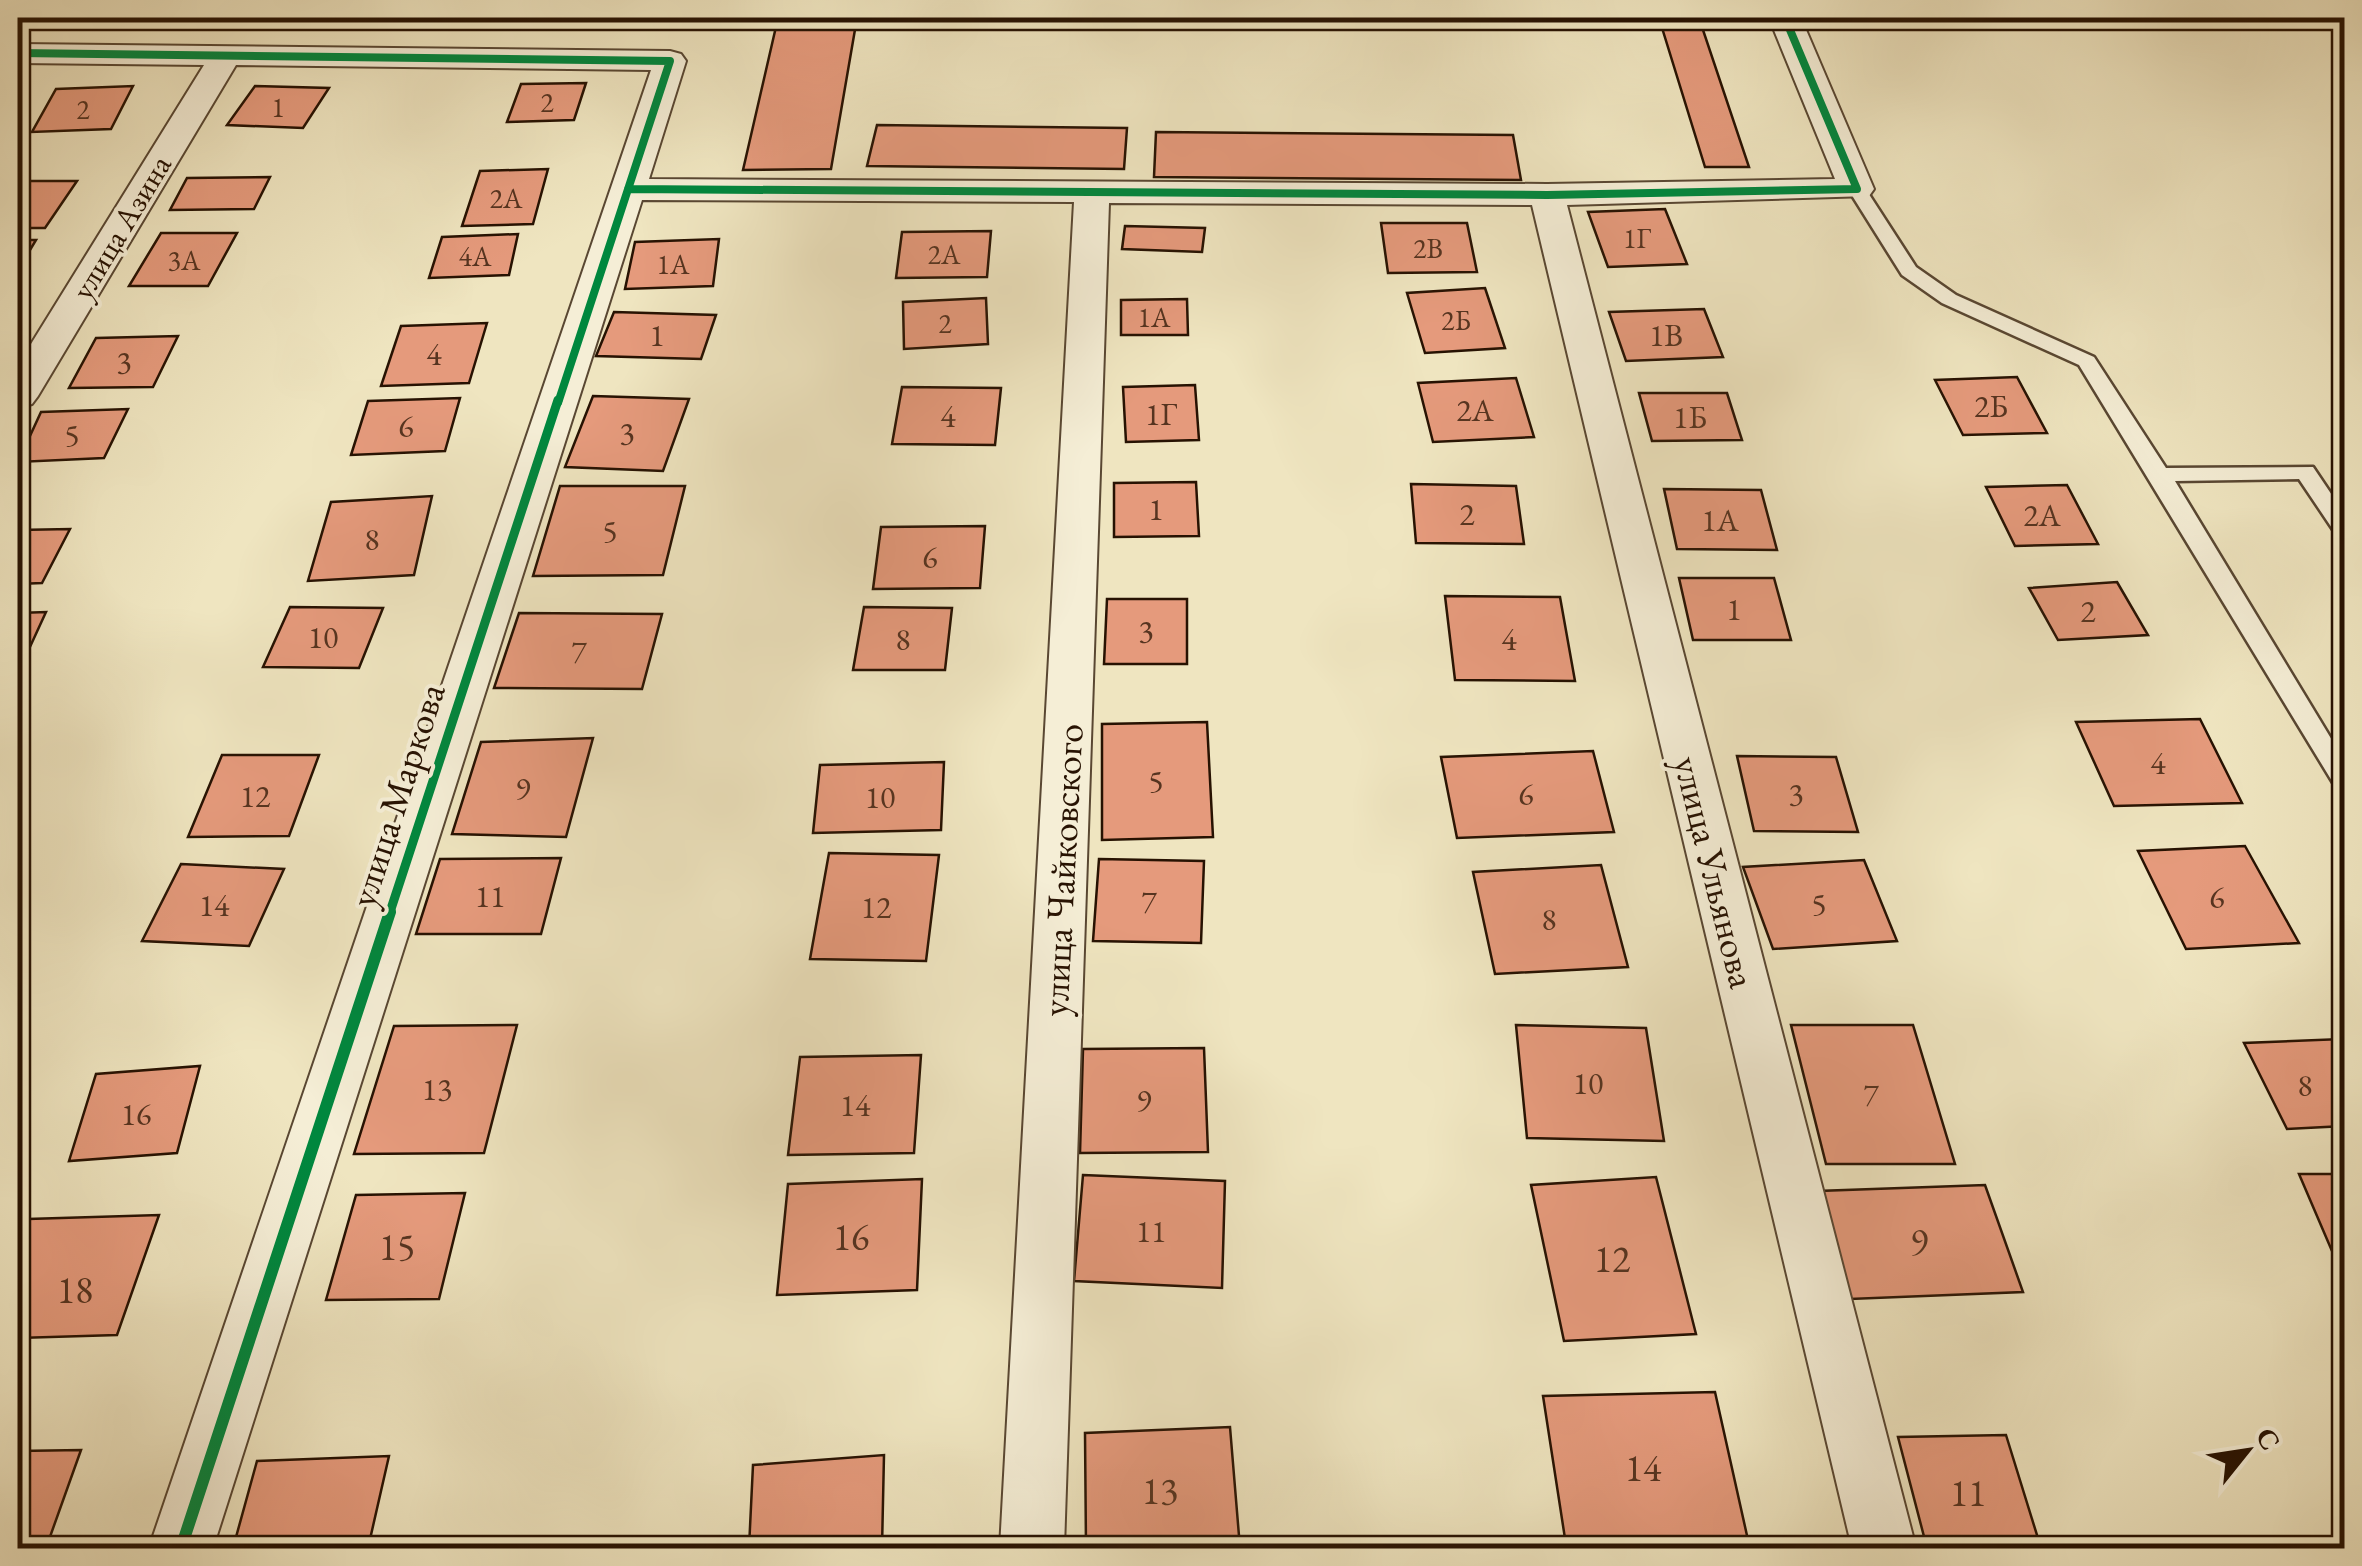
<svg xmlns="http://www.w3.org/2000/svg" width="2362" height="1566" viewBox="0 0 2362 1566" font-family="'EB Garamond',serif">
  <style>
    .building { fill: #e59a7c; stroke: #271202; stroke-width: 2.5 }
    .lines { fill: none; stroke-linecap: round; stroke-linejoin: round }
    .lane-casing { stroke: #594732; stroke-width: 5 }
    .street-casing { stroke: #594732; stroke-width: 4 }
    .lane { fill: #f5eed6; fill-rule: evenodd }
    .street { fill: #f5eed6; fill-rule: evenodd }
    .cycleway-far2-casing { stroke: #f5eed6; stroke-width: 12 }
    .cycleway-far1-casing { stroke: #f5eed6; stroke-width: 15 }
    .cycleway-casing { stroke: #f5eed6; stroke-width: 19 }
    .cycleway-far2 { stroke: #00873e; stroke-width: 8 }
    .cycleway-far1 { stroke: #00873e; stroke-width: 9 }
    .cycleway { stroke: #00873e; stroke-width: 12 }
    .labels { text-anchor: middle; stroke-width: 8; stroke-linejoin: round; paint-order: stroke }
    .far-number-label { font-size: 28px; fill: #563420 }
    .far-street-label { font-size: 32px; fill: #271202; stroke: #f5eed6 }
    .number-label { font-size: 32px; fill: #563420 }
    .street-label { font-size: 38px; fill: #271202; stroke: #f5eed6 }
    .near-number-label { font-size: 38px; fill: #563420 }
  </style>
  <rect width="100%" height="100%" fill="#efe5c0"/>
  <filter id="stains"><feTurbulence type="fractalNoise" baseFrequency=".002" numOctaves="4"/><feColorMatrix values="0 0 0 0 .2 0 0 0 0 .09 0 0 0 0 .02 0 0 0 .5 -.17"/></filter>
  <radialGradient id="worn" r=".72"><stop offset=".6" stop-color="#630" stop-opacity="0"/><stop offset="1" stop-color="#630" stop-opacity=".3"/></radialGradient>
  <path class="building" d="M 778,18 L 857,18 L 831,169 L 743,170 Z
    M 1659,18 L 1699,18 L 1749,167 L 1705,167 Z
    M 586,83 L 574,120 L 507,122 L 521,84 Z
    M 133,86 L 111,129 L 32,132 L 56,89 Z
    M 255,86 L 329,88 L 303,128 L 227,125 Z
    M 877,125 L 1127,128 L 1124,169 L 867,166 Z
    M 1156,132 L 1513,135 L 1521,180 L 1154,177 Z
    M 548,169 L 533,224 L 462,226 L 480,171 Z
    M 270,177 L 254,209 L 170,210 L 187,178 Z
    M 18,181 L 77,181 L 45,228 L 18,228 Z
    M 1665,209 L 1687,264 L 1608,267 L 1588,212 Z
    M 1381,223 L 1467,223 L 1477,272 L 1388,273 Z
    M 1125,226 L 1205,228 L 1202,252 L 1122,249 Z
    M 991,231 L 987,277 L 896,278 L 902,232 Z
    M 161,233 L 237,233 L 208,286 L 129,286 Z
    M 518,234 L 509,275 L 429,278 L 442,237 Z
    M 719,239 L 713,286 L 625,289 L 635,242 Z
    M 18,240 L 36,240 L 18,270 Z
    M 1485,288 L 1505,348 L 1425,353 L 1407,293 Z
    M 986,298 L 988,344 L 904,349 L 903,302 Z
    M 1187,299 L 1188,335 L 1121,335 L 1121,300 Z
    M 1704,309 L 1723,357 L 1626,361 L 1609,312 Z
    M 614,312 L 716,315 L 701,359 L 596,356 Z
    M 487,323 L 469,383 L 381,386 L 401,326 Z
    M 178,336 L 153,387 L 69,388 L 96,338 Z
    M 2017,377 L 2047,433 L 1963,435 L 1935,380 Z
    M 1516,378 L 1534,437 L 1433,442 L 1418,383 Z
    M 1195,385 L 1199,440 L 1126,442 L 1123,387 Z
    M 902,387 L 1001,388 L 995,445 L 892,444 Z
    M 1639,393 L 1727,393 L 1742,440 L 1652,441 Z
    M 593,396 L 689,399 L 663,471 L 565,467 Z
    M 460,398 L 445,451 L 351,455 L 368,401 Z
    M 128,409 L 104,458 L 18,462 L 41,412 Z
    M 1196,482 L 1199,536 L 1114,537 L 1114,483 Z
    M 1411,484 L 1516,486 L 1524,544 L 1416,543 Z
    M 2067,485 L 2098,544 L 2015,546 L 1986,487 Z
    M 560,486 L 685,486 L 663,575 L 533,576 Z
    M 1664,489 L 1761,490 L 1777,550 L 1677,549 Z
    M 432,496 L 414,575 L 308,581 L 331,502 Z
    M 985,526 L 980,588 L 873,589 L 881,527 Z
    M 70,529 L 42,583 L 18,584 L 18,530 Z
    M 1679,578 L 1774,578 L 1791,640 L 1693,640 Z
    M 2117,582 L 2148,635 L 2058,640 L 2029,588 Z
    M 1445,596 L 1560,597 L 1575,681 L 1455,680 Z
    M 1107,599 L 1187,599 L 1187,664 L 1104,664 Z
    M 290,607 L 383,608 L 359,668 L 263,667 Z
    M 864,607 L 952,608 L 945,670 L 853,670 Z
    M 46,612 L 18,673 L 18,613 Z
    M 519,613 L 662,614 L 642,689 L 494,688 Z
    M 2200,719 L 2242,803 L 2114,806 L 2076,722 Z
    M 1207,722 L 1213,837 L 1102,840 L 1102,724 Z
    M 593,738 L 566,837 L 452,834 L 481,742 Z
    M 1593,751 L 1614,832 L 1457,838 L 1441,757 Z
    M 222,755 L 319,755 L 289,836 L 188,837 Z
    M 1737,756 L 1836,757 L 1858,832 L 1754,831 Z
    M 944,762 L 941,830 L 813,833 L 820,765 Z
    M 2245,846 L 2299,943 L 2186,949 L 2138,851 Z
    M 829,853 L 939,855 L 926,961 L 810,959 Z
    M 561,858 L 541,934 L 416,934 L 440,859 Z
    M 1099,859 L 1204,861 L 1201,943 L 1093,941 Z
    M 1864,860 L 1897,941 L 1773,949 L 1743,867 Z
    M 181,864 L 284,869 L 249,946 L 142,941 Z
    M 1601,865 L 1628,967 L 1495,974 L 1473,872 Z
    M 517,1025 L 484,1153 L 354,1154 L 394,1026 Z
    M 1516,1025 L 1646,1028 L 1664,1141 L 1527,1138 Z
    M 1791,1025 L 1913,1025 L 1955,1164 L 1826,1164 Z
    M 2342,1039 L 2344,1126 L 2287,1129 L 2244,1043 Z
    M 1204,1048 L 1208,1152 L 1080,1153 L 1083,1049 Z
    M 921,1055 L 914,1153 L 788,1155 L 800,1057 Z
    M 200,1066 L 177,1153 L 69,1161 L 96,1074 Z
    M 2299,1174 L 2344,1174 L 2344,1279 Z
    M 1083,1175 L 1225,1181 L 1222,1288 L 1074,1281 Z
    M 1656,1177 L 1696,1334 L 1564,1341 L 1531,1185 Z
    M 922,1179 L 917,1290 L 777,1295 L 788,1184 Z
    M 1985,1185 L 2023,1292 L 1850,1299 L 1818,1191 Z
    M 465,1193 L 439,1299 L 326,1300 L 356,1195 Z
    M 159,1215 L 117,1335 L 18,1338 L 18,1246 L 28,1219 Z
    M 1715,1392 L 1748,1540 L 1566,1545 L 1543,1396 Z
    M 1230,1427 L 1240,1548 L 1086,1548 L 1085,1433 Z
    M 2006,1435 L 2041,1548 L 1927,1548 L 1898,1437 Z
    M 81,1450 L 46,1548 L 18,1548 L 18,1451 Z
    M 884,1455 L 882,1548 L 749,1548 L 753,1465 Z
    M 389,1456 L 368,1548 L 233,1548 L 257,1461 Z"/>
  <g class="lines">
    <defs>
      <path id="lane" d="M 1857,183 L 1863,185 L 1916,267 L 1956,295 L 2094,357 L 2166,468 L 2313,467 L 2344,513 L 2344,536 L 2336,534 L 2299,479 L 2175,481 L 2344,760 L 2344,789 L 2335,786 L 2079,365 L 1942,303 L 1902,275 L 1848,189 Z"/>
      <path id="street" d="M 1769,18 L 1801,18 L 1874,189 L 1869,196 L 1567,205 L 1916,1548 L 1852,1548 L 1532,205 L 1109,203 L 1064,1548 L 1000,1548 L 1074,202 L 642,200 L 213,1548 L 149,1548 L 651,70 L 236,65 L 38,396 L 32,404 L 18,408 L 18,365 L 204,65 L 18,63 L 18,44 L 670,51 L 681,54 L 686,61 L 649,179 L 1547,184 L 1835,179 Z"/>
    </defs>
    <use href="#lane" class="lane-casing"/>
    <use href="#street" class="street-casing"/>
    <use href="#lane" class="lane"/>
    <use href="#street" class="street"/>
    <defs>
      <path id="cycleway-far2" d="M 18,53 L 670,61 L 558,403
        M 628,189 L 1547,195 L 1857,189 L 1785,18"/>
      <path id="cycleway-far1" d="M 389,915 L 558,400"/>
      <path id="cycleway" d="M 181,1548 L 390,912"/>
    </defs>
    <use href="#cycleway-far2" class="cycleway-far2-casing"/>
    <use href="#cycleway-far1" class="cycleway-far1-casing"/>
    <use href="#cycleway" class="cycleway-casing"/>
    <use href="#cycleway-far2" class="cycleway-far2"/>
    <use href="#cycleway-far1" class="cycleway-far1"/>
    <use href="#cycleway" class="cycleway"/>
  </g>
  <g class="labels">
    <g class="far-number-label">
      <text x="547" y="112">2</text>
      <text x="278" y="117">1</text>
      <text x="83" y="119">2</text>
      <text x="506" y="208">2А</text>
      <text x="1637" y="248">1Г</text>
      <text x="1428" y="258">2В</text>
      <text x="944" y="264">2А</text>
      <text x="475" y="266">4А</text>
      <text x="184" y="270">3А</text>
      <text x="673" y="274">1А</text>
      <text x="1154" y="327">1А</text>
      <text x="1456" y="330">2Б</text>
      <text x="945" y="333">2</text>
    </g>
    <g class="far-street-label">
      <text transform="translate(121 227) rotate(-59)" y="11">улица Азина</text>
    </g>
    <g class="number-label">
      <text x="657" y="346">1</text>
      <text x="1666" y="346">1В</text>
      <text x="434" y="365">4</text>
      <text x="124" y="373">3</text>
      <text x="1991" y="417">2Б</text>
      <text x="1475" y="421">2А</text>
      <text x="1161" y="425">1Г</text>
      <text x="948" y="427">4</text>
      <text x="1690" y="428">1Б</text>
      <text x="406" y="437">6</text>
      <text x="627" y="444">3</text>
      <text x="72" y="446">5</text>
      <text x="1156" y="520">1</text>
      <text x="1467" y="525">2</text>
      <text x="2042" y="526">2А</text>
      <text x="1720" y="531">1А</text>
      <text x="610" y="542">5</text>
      <text x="372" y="550">8</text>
      <text x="930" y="568">6</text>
      <text x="1734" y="620">1</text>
      <text x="2088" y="622">2</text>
      <text x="1146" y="642">3</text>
      <text x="323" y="648">10</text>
      <text x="903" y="650">8</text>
      <text x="1509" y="650">4</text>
      <text x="579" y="662">7</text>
      <text x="2158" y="774">4</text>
      <text x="1156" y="792">5</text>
      <text x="523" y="799">9</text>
      <text x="1526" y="805">6</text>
      <text x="1796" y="805">3</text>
      <text x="255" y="807">12</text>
      <text x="880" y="808">10</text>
      <text x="490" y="907">11</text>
      <text x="2217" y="908">6</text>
      <text x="1149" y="912">7</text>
      <text x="1819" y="915">5</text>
      <text x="214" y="916">14</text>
      <text x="876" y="918">12</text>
      <text x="1549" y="930">8</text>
      <text x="1588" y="1094">10</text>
      <text x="2305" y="1096">8</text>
      <text x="437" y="1100">13</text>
      <text x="1871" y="1105">7</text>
      <text x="1144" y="1111">9</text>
      <text x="855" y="1116">14</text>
      <text x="136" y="1125">16</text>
      <text x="1151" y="1242">11</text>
    </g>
    <g class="street-label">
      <text transform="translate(397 795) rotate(-72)" y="13">улица Маркова</text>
      <text transform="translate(1062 870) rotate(-87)" y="13">улица Чайковского</text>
      <text transform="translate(1715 872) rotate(76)" y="13">улица Ульянова</text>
    </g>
    <g class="near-number-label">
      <text x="851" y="1250">16</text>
      <text x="1919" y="1255">9</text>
      <text x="397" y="1260">15</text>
      <text x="1612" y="1272">12</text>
      <text x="75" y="1303">18</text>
      <text x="1643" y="1481">14</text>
      <text x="1160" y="1504">13</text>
      <text x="1968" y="1506">11</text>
    </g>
  </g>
  <rect width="2362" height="1566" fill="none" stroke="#efe5c0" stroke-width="60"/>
  <rect x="20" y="20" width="2322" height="1526" fill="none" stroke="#271202" stroke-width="5"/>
  <rect x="30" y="30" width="2302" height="1506" fill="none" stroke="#271202" stroke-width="2.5"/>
  <g transform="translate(2247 1451) rotate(60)" stroke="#f5eed6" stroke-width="8" paint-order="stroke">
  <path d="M0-8L18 38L0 25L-18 38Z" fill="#271202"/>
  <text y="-15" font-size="28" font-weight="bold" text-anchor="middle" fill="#271202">С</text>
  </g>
  <rect width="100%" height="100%" filter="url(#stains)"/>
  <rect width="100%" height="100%" fill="url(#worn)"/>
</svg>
